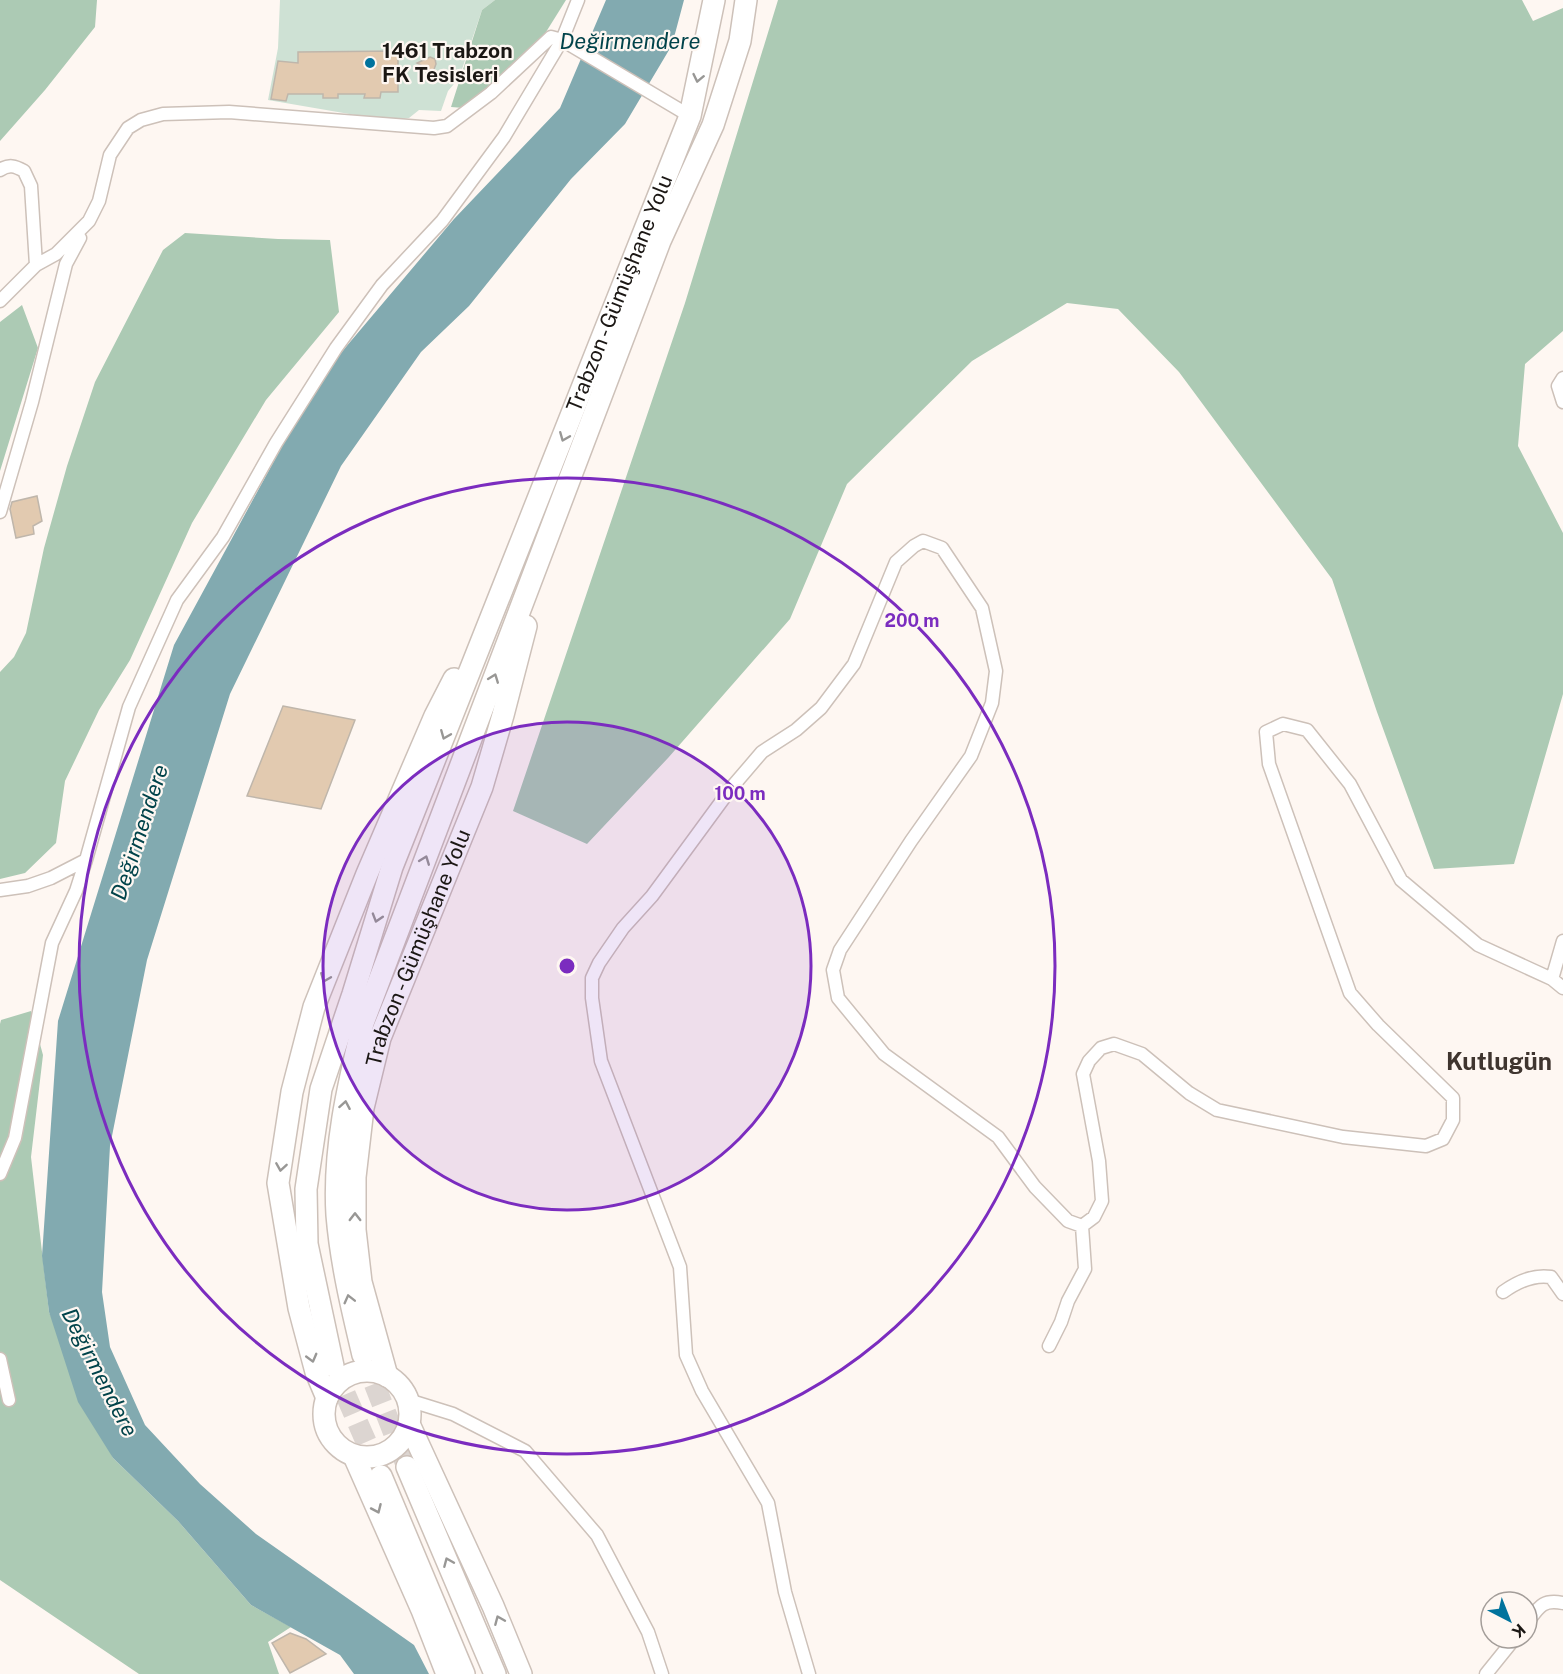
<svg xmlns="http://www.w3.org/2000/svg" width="1563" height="1674" viewBox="0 0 1563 1674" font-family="'Public Sans',sans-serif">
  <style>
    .green { fill: #cee1d4 }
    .forest { fill: #accab4 }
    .water { fill: #82aab0 }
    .building { fill: #e2cab0; stroke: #bfb6ab; stroke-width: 1.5 }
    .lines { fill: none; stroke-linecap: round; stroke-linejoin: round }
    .trunk-tunnel { stroke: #dcd5d1; stroke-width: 21; stroke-dasharray: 21 10; stroke-linecap: butt }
    .minor-casing { stroke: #cdc1b9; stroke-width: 15 }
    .trunk-casing { stroke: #cdc1b9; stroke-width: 24 }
    .minor { stroke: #fff; stroke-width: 12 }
    .trunk { stroke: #fff; stroke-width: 21 }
    .oneway { stroke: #989795 }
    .ring { fill: none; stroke: #7b2cbf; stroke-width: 3 }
    .poi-dot { fill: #00739d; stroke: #fef7f2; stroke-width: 2 }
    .labels { text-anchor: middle; stroke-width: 4.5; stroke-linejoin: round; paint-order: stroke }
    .poi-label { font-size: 21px; font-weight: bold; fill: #1b1714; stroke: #fef7f2; text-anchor: start }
    .street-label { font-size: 21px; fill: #1b1714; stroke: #fef7f2 }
    .water-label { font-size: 22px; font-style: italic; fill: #01434a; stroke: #fef7f2 }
    .quarter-label { font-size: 24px; font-weight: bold; fill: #3f352f; stroke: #fef7f2 }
    .centre { fill: #7b2cbf; stroke: #fef7f2; stroke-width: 3 }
    .ring-label { font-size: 18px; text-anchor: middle; font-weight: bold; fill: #7b2cbf; stroke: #fef7f2; stroke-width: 4.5; stroke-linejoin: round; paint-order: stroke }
  </style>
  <rect width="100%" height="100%" fill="#fef7f2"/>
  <path class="green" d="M 280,0 L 495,0 L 482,10 L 459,78 L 448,91 L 441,111 L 419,110 L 409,118 L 390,121 L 268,100 L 278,48 Z"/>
  <path class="forest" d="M 0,0 L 97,0 L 95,27 L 45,90 L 0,141 Z
    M 495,0 L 566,0 L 546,32 L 504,75 L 464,108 L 451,107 L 482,10 Z
    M 778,0 L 1522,0 L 1533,21 L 1563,8 L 1563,331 L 1525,364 L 1518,446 L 1563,533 L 1563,694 L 1514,864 L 1434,869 L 1377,712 L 1332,579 L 1179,372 L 1118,309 L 1067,303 L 972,361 L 847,484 L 790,619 L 668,758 L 587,844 L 513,811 L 685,303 Z
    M 185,233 L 278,239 L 330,240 L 339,312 L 266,400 L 192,523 L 130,660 L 99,710 L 65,781 L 56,843 L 25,873 L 0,879 L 0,672 L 14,657 L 26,633 L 44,548 L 67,466 L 95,382 L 163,250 Z
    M 22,305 L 38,348 L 0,471 L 0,322 Z
    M 31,1011 L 43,1055 L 31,1157 L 49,1312 L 113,1458 L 178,1521 L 251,1605 L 291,1627 L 268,1642 L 279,1674 L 139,1674 L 0,1580 L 0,1024 L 1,1020 Z"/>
  <path class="water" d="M 606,0 L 684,0 L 672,45 L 625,124 L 571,179 L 469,306 L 421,352 L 341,466 L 230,694 L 147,960 L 110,1146 L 102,1292 L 110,1347 L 145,1425 L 200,1484 L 256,1534 L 414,1645 L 429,1674 L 354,1674 L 340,1655 L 251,1605 L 178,1521 L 113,1458 L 78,1402 L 49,1312 L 42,1256 L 58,1021 L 174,645 L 318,380 L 454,219 L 560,108 Z"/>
  <path class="building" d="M 398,51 L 398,92 L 381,92 L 380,98 L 364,98 L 365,94 L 338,94 L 338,98 L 323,98 L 323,94 L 288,94 L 286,101 L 271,99 L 278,61 L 298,63 L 298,52 Z
    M 430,57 L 435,59 L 436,64 L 433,72 L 417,63 Z
    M 37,496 L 42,521 L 33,526 L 34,534 L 16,538 L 10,509 L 12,502 Z
    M 283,706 L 355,720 L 321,809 L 247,796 Z
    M 290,1633 L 306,1639 L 326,1654 L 290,1673 L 272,1643 Z"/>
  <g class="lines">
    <path class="trunk-tunnel" d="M 363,1355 L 407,1467
      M 333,1366 L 381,1476"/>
    <defs>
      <path id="minor" d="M 0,170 C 9,164 15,166 24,171 L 31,186 L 36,265
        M 0,301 L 36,265 L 56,254 L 89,221 L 99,201 L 110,155 L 128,128 L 141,120 L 163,114 L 229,112 L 434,128 L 447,126 L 491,93 L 551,37 L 562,40 L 690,116
        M 1563,378 L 1558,386 L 1563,402
        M 0,512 L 32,402 L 66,264 L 80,238
        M 0,890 L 28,886 L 51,878 L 86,860 L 129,707 L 177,600 L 223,537 L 276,443 L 336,348 L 382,285 L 442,221 L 504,137 L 562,40 L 578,0
        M 1552,979 L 1563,941
        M 0,1174 L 15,1138 L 52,943 L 76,891 L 86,860
        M 1503,1292 C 1517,1282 1533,1274 1551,1277 L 1563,1294
        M 1049,1346 L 1061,1322 L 1068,1301 L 1085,1269 L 1082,1226
        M 0,1359 L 9,1400
        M 408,1400 L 453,1414 L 525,1451 L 597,1535 L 648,1632 L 662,1674
        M 1527,1623 C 1539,1607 1542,1599 1563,1603
        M 809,1674 L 785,1592 L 768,1503 L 702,1391 L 686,1355 L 680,1267 L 601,1061 L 592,998 L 592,978 L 599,963 L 623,928 L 652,896 L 732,787 L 762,752 L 796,730 L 821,708 L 854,664 L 896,562 L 914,546 L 923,541 L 942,548 L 982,608 L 996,671 L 992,703 L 971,756 L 911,841 L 840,950 L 833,970 L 838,998 L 884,1054 L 998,1137 L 1035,1187 L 1068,1221 L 1082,1226 L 1094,1217 L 1102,1201 L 1099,1161 L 1083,1074 L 1089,1061 L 1101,1048 L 1114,1044 L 1142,1054 L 1189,1093 L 1217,1110 L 1343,1137 L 1426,1146 L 1443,1139 L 1453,1120 L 1453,1098 L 1378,1025 L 1350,993 L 1269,764 L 1266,732 L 1283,724 L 1307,730 L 1350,784 L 1401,880 L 1478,945 L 1552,979 L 1563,988
        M 1486,1674 L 1515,1638"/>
      <g id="trunk">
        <path d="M 363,1355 C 352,1309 341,1263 337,1215 C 333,1150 348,1086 363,1023 L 660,241 L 713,125 L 740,41 L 746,0"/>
        <path id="s1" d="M 333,1366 L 307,1244 L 306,1189 L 321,1089 L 353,994 L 392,867 L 690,116 L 714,0"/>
        <circle cx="367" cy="1414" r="43"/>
        <path id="s2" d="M 387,1376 L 361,1282 L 355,1230 L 355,1177 L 363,1108 L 380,1038 L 482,787 L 503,715 L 526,626"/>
        <path d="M 327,1398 L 316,1372 L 299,1308 L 278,1183 L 292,1092 L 314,1007 L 367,874 L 435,716 L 454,679"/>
        <path d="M 409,1424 L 493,1606 L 521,1674"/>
        <path d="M 354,1456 L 422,1610 L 447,1674"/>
        <path d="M 407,1467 L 495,1674"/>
        <path d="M 381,1476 L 464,1674"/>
      </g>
    </defs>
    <use href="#minor" class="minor-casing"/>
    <use href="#trunk" class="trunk-casing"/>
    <use href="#minor" class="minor"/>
    <use href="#trunk" class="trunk"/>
  </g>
  <defs><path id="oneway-chevron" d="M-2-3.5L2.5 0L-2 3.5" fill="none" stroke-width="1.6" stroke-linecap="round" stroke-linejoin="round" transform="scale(1.5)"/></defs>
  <g class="oneway">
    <use href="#oneway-chevron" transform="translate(698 78) rotate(102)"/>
    <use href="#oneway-chevron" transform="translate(564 437) rotate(112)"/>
    <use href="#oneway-chevron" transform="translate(494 678) rotate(-69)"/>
    <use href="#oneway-chevron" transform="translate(445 735) rotate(112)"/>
    <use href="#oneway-chevron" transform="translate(425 860) rotate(-69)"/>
    <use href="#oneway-chevron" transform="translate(377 918) rotate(107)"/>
    <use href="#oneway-chevron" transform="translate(325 978) rotate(112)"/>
    <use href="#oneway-chevron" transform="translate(345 1105) rotate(-80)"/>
    <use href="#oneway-chevron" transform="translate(281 1167) rotate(99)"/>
    <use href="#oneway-chevron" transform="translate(355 1217) rotate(-90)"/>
    <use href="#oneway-chevron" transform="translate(349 1299) rotate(-104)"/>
    <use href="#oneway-chevron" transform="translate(312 1358) rotate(75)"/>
    <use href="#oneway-chevron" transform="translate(377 1509) rotate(66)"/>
    <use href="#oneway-chevron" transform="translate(448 1562) rotate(-113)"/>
    <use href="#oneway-chevron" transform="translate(499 1620) rotate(-113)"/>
  </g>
  <circle cx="567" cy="966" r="244" fill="#7b2cbf" fill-opacity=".12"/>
  <g class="ring">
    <circle cx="567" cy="966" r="244"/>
    <circle cx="567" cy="966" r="488"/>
  </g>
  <circle class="poi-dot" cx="370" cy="63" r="6"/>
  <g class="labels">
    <g class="poi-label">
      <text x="382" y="58">1461 Trabzon<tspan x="382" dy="24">FK Tesisleri</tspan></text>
    </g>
    <g class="street-label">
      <text dy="7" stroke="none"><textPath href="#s1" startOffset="1131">Trabzon - Gümüşhane Yolu</textPath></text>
      <text dy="7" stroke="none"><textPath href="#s2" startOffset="442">Trabzon - Gümüşhane Yolu</textPath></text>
    </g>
    <g class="water-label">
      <text x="630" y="49">Değirmendere</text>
      <text transform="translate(139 832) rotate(-72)" y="8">Değirmendere</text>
      <text transform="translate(100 1372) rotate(63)" y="8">Değirmendere</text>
    </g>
    <g class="quarter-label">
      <text x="1499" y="1070">Kutlugün</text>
    </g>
  </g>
  <circle cx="567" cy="966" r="9" class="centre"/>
  <g class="ring-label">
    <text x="912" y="627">200 m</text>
    <text x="740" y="800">100 m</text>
  </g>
  <g transform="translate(1509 1620) rotate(138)"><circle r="28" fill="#fef7f2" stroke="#a39d99" stroke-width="1.5"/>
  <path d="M0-4.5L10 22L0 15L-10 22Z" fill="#00739d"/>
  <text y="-9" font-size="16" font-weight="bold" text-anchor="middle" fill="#1b1714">K</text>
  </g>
</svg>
